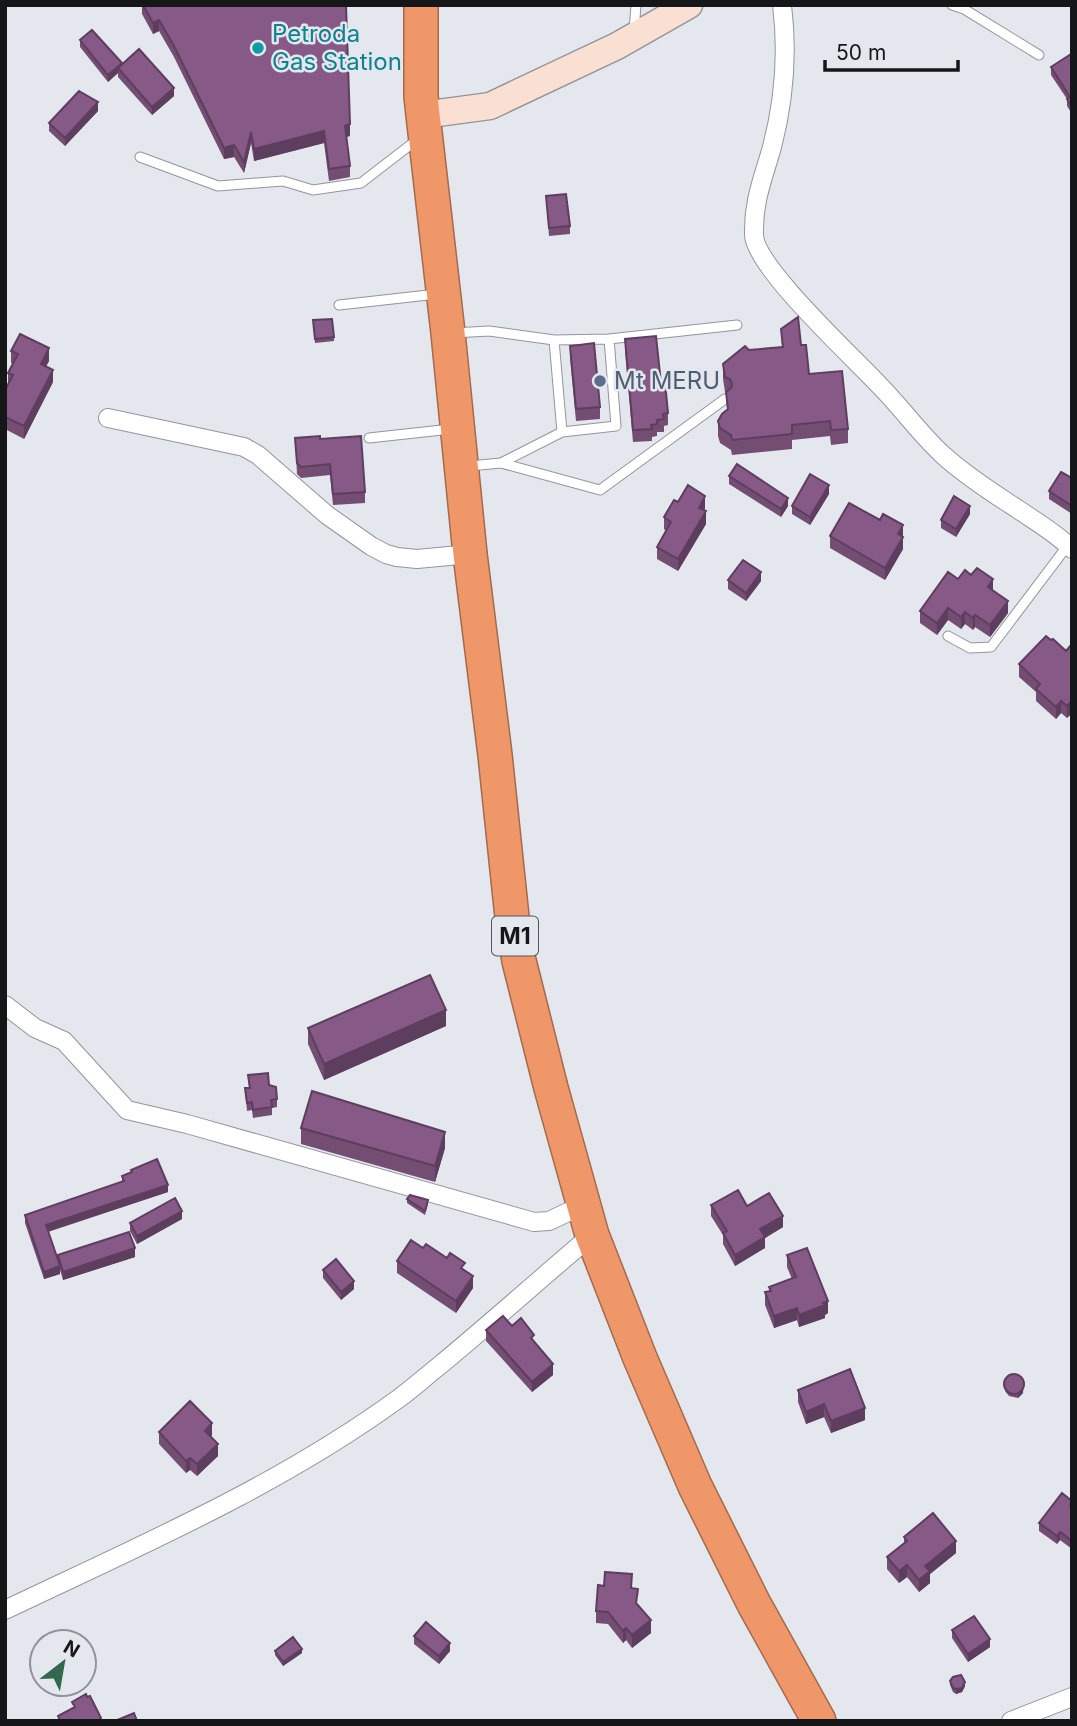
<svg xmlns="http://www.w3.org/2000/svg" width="1077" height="1726" viewBox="0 0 1077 1726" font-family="Inter,sans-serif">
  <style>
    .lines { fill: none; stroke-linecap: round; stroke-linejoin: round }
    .lane-casing { stroke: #93959b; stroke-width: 11 }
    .street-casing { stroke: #93959b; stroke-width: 20 }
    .secondary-casing { stroke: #93959b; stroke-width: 29 }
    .highway-casing { stroke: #a36a4d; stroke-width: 36 }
    .lane { stroke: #fff; stroke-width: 9 }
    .street { stroke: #fff; stroke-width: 18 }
    .secondary { stroke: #fae0d2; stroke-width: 26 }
    .highway { stroke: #f09769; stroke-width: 33 }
    .wall { fill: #744d73 }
    .shaded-wall { fill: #5e3e5e }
    .building { fill: #875986; stroke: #5e3e5e; stroke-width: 2 }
    .culture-dot { fill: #0f9aa8; stroke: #e5e7ee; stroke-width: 2.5 }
    .service-dot { fill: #5c6f8a; stroke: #e5e7ee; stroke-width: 2.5 }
    .labels { text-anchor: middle; stroke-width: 5; stroke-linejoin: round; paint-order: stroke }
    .shield { fill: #e5e7ee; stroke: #535558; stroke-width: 2 }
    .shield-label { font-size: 23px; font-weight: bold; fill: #151618 }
    .culture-label { font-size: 24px; fill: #0d838f; stroke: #e5e7ee; text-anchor: start }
    .service-label { font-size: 24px; fill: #4e5e75; stroke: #e5e7ee; text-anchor: start }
  </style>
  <rect width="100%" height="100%" fill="#e5e7ee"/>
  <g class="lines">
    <defs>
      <path id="lane" d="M 952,5 L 964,9 L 1039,55
        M 634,32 L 636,5
        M 140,157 L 218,186 L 283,181 L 313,190 L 361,183 L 418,139
        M 339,305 L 437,294
        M 453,333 L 489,331 L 554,340 L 562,432 L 501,463 L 469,466
        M 609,339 L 737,325
        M 554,340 L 609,339 L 616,426 L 562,432
        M 369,438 L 451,429
        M 501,463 L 600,490 L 725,399
        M 948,636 L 970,648 L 991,647 L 1068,545"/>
      <path id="street" d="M 782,5 C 788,53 784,101 772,147 C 763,179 753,201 754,235 C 755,267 854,358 879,385 C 901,407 920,434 943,455 C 965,475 991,492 1016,508 C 1035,521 1056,533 1072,549
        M 108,418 L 244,447 L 258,455 L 327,515 L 371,546 L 386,554 L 397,557 L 417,559 L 470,554
        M 5,1005 L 35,1028 L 64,1041 L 127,1110 L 187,1124 L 534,1222 L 549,1221 L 583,1205
        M 5,1610 C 139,1546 277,1487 398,1399 C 412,1389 425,1377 439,1366 C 491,1323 541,1278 592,1235
        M 1011,1721 L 1072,1697"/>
      <path id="secondary" d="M 423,115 L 490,106 L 617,46 L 689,5"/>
      <path id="highway" d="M 421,5 L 421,96 L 423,115 L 448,333 L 470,554 L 495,755 L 512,917 L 519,961 L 551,1088 L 592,1235 L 640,1358 L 695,1486 L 754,1604 L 819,1721"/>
    </defs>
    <use href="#lane" class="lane-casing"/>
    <use href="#street" class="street-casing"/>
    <use href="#secondary" class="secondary-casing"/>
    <use href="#highway" class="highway-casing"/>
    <use href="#lane" class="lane"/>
    <use href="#street" class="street"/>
    <use href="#secondary" class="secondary"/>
    <use href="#highway" class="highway"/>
  </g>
  <path class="wall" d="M 142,5 L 346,5 L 350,136 L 346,137 L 350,166 L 350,177 L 329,181 L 324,143 L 254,161 L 251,143 L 244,173 L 234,157 L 224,159 L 174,57 L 159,31 L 153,34 L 142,14 Z
    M 80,40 L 122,65 L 174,96 L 152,115 L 118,77 L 118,73 L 108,82 L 80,47 Z
    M 1072,55 L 1072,114 L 1067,106 L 1067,99 L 1051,75 L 1051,67 Z
    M 98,111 L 65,146 L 49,131 L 49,123 Z
    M 546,196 L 570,226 L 570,234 L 549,236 Z
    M 313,325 L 334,337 L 334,341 L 315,343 Z
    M 781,329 L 801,345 L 809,374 L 848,429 L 848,443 L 831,445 L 830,436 L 792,440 L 792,449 L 732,455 L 731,450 L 720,443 L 718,436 L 718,421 L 727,410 L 726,393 L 725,392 L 723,379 L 723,364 L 749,350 L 782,347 Z
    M 625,339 L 661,383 L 668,413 L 668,425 L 664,426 L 664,432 L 657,432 L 657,436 L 652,437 L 652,441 L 633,442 L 625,351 Z
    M 570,346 L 600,407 L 600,419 L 576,421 L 570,358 Z
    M 11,351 L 49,361 L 46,366 L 53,382 L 24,439 L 5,429 L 5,390 L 8,384 L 8,373 L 13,364 L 11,363 Z
    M 295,438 L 320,439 L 365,492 L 365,503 L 333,505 L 330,475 L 301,478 L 297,474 Z
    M 729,476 L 788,506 L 781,517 L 729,484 Z
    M 1072,478 L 1072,514 L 1049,499 L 1049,491 Z
    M 829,494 L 810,525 L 792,514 L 792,506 Z
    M 678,502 L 705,508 L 704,510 L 706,524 L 678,571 L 657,559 L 657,547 L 666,531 L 664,529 L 664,517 Z
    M 970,514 L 956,537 L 941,528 L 941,520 Z
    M 830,536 L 903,536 L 903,549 L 885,580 L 830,548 Z
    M 958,579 L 993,590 L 1008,613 L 990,637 L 975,627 L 973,630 L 965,624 L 961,629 L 948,620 L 937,635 L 920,623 L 920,611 Z
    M 728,580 L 761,581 L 746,601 L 728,589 Z
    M 1051,640 L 1066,651 L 1072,646 L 1072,713 L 1067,718 L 1061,713 L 1056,719 L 1036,701 L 1036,692 L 1019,677 L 1019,664 Z
    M 446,1026 L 324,1080 L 308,1044 L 308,1028 Z
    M 248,1075 L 269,1085 L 277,1099 L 277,1107 L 272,1108 L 272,1115 L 253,1118 L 252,1110 L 247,1111 L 245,1088 L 249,1088 Z
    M 301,1128 L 445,1148 L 435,1182 L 301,1144 Z
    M 131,1170 L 168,1192 L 48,1232 L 58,1260 L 58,1255 L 135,1257 L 63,1280 L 60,1270 L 60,1274 L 44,1279 L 25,1223 L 25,1215 L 122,1182 L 122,1176 L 131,1172 Z
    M 407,1199 L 428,1204 L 425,1215 L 407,1203 Z
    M 711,1205 L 747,1206 L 783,1227 L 765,1238 L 765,1248 L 735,1266 L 723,1244 L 723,1235 L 711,1216 Z
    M 182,1219 L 137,1244 L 130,1231 L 130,1223 Z
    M 423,1248 L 447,1258 L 465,1270 L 473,1288 L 456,1313 L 397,1273 L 397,1261 Z
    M 787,1255 L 828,1313 L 825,1315 L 825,1318 L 799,1327 L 797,1320 L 774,1328 L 765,1305 L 765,1292 L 769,1291 L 769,1287 L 792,1279 L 787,1267 Z
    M 323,1270 L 354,1289 L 341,1300 L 323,1278 Z
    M 512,1326 L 534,1342 L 553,1375 L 532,1392 L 486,1341 L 486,1330 Z
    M 1005,1380 L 1024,1380 L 1023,1393 L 1018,1398 L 1009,1396 L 1005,1391 Z
    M 798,1390 L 865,1420 L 831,1433 L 824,1417 L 806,1424 L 798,1402 Z
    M 159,1432 L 212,1435 L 211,1437 L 218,1456 L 197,1476 L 190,1470 L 186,1473 L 159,1444 Z
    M 1072,1501 L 1072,1549 L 1060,1540 L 1057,1544 L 1039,1531 L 1039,1523 Z
    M 904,1537 L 956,1553 L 930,1574 L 930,1583 L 919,1592 L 907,1577 L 899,1583 L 887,1569 L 887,1557 L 904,1543 Z
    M 632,1588 L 637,1604 L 651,1633 L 632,1648 L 626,1640 L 623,1643 L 608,1624 L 596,1623 L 596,1611 Z
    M 952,1630 L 990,1647 L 968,1662 L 952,1638 Z
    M 414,1636 L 450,1651 L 439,1664 L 414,1644 Z
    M 275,1651 L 302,1653 L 283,1666 L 275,1655 Z
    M 950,1681 L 965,1686 L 962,1692 L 956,1694 L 953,1692 L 950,1685 Z"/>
  <path class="shaded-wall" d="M 159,20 L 159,31 L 153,34 L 153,23 Z
    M 122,63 L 122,70 L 118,68 L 118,73 L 108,82 L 108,75 Z
    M 174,88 L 174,96 L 152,115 L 152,107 Z
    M 98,102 L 98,111 L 65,146 L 65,138 Z
    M 350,124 L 350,136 L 345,137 L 345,126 Z
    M 324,131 L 324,143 L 254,161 L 254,149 Z
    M 251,132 L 251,143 L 244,173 L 244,162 Z
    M 234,145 L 234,157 L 224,159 L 224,148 Z
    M 49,348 L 49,361 L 41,376 L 41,364 Z
    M 53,370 L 53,382 L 24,439 L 24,426 Z
    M 829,485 L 829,494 L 810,525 L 810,517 Z
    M 705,496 L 705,508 L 699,520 L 699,508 Z
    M 788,498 L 788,506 L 781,517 L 781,509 Z
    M 970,506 L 970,514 L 956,537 L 956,529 Z
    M 706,511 L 706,524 L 678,571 L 678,559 Z
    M 903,525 L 903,537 L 898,534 Z
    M 903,537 L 903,549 L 885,580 L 885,568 Z
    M 761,572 L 761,581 L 746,601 L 746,593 Z
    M 993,579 L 993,592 L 988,587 Z
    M 1008,601 L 1008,613 L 990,637 L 990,625 Z
    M 948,608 L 948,620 L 937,635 L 937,623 Z
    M 965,612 L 965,624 L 961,629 L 961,617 Z
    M 975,615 L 975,627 L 973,630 L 973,618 Z
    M 1061,701 L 1061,713 L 1056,719 L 1056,707 Z
    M 1072,701 L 1072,713 L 1067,718 L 1067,706 Z
    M 446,1010 L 446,1026 L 324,1080 L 324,1064 Z
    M 445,1132 L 445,1148 L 435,1182 L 435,1166 Z
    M 168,1185 L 168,1192 L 46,1232 L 46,1225 Z
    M 182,1211 L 182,1219 L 137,1244 L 137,1236 Z
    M 783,1216 L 783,1227 L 765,1238 L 765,1248 L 735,1266 L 735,1255 L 760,1229 Z
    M 135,1248 L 135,1257 L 63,1280 L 63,1272 Z
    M 60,1266 L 60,1274 L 44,1279 L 44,1272 Z
    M 473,1276 L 473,1288 L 456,1313 L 456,1301 Z
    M 354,1281 L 354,1289 L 341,1300 L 341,1292 Z
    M 828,1301 L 828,1313 L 825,1315 L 825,1318 L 799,1327 L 799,1315 Z
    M 797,1308 L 797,1320 L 774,1328 L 774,1316 Z
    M 553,1364 L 553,1375 L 532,1392 L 532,1382 Z
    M 1023,1389 L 1023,1393 L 1018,1398 L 1018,1394 Z
    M 824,1404 L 824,1417 L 806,1424 L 806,1412 Z
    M 865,1408 L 865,1420 L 831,1433 L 831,1421 Z
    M 212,1423 L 212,1435 L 205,1443 L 205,1431 Z
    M 218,1444 L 218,1456 L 197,1476 L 197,1464 Z
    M 190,1458 L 190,1470 L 186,1473 L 186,1461 Z
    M 1060,1532 L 1060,1540 L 1057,1544 L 1057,1536 Z
    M 956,1541 L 956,1553 L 930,1574 L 930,1583 L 919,1592 L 919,1580 L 925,1566 Z
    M 907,1565 L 907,1577 L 899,1583 L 899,1571 Z
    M 651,1620 L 651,1633 L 632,1648 L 632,1635 Z
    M 626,1628 L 626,1640 L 623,1643 L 623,1631 Z
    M 990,1639 L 990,1647 L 968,1662 L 968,1654 Z
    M 450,1643 L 450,1651 L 439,1664 L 439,1656 Z
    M 302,1649 L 302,1653 L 283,1666 L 283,1662 Z
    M 965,1682 L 965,1686 L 962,1692 L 956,1694 L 956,1689 Z"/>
  <path class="building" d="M 143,5 L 346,5 L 350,124 L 345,126 L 350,166 L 329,169 L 324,131 L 254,149 L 251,132 L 244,162 L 234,145 L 224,148 L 174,46 L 159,20 L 153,23 Z
    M 92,30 L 122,63 L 108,75 L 80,40 Z
    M 139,49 L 174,88 L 152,107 L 118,68 Z
    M 1071,54 L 1072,55 L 1072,107 L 1067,99 L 1070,97 L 1051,67 Z
    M 79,91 L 98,102 L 65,138 L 49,123 Z
    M 566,194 L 570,226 L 549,228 L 546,196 Z
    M 798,317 L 801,345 L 806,345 L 809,374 L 842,371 L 848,429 L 831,430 L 830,421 L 792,425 L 792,434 L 732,440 L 731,435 L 720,428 L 718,421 L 722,414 L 728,409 L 726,392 L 731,388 L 732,384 L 730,379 L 725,377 L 723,364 L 745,346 L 749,350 L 783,347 L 781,329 Z
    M 332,319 L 334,337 L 315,339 L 313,320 Z
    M 20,334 L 49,348 L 41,364 L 53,370 L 24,426 L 5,417 L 5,390 L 13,375 L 8,373 L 18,354 L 11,351 Z
    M 656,336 L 661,383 L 665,382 L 668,413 L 663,414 L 664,419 L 657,420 L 657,424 L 651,425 L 652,429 L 633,430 L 625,339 Z
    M 594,343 L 600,407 L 576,409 L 570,346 Z
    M 320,436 L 320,439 L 361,436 L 365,492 L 333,494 L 330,464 L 301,467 L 297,463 L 295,438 Z
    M 737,464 L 788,498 L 781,509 L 729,476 Z
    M 1061,472 L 1072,478 L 1072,506 L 1049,491 Z
    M 810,474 L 829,485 L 810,517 L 792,506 Z
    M 688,485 L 705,496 L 699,508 L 706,511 L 678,559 L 657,547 L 671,522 L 664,517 L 674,500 L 678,502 Z
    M 954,496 L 970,506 L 956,529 L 941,520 Z
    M 849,503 L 880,520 L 883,514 L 903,525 L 898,534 L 903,537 L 885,568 L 830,536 Z
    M 743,560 L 761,572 L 746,593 L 728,580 Z
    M 977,568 L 993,579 L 988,587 L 1008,601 L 990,625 L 975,615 L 973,618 L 965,612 L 961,617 L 948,608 L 937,623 L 920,611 L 948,572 L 958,579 L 965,570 L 971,575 Z
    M 1046,636 L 1051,640 L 1053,639 L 1066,651 L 1071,645 L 1072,646 L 1072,701 L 1067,706 L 1061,701 L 1056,707 L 1036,689 L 1040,684 L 1019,664 Z
    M 430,975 L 446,1010 L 324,1064 L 308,1028 Z
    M 268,1073 L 269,1085 L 276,1087 L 277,1099 L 271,1100 L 272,1107 L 253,1110 L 252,1102 L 247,1103 L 245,1088 L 250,1088 L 248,1075 Z
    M 312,1091 L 445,1132 L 435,1166 L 301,1128 Z
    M 157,1159 L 168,1185 L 46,1225 L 60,1266 L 44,1272 L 25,1215 L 124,1181 L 122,1176 L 132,1172 L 131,1170 Z
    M 738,1190 L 747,1206 L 769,1193 L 783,1216 L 760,1229 L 765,1237 L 735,1255 L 723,1233 L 727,1231 L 711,1205 Z
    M 410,1195 L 428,1200 L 425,1211 L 407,1199 Z
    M 175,1198 L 182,1211 L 137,1236 L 130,1223 Z
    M 129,1232 L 135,1248 L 63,1272 L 58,1255 Z
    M 411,1240 L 423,1248 L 426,1244 L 447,1258 L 450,1253 L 465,1263 L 461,1268 L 473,1276 L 456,1301 L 397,1261 Z
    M 807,1248 L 828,1301 L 823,1303 L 825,1305 L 799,1315 L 797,1308 L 774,1316 L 765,1292 L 771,1291 L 769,1287 L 796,1277 L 787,1255 Z
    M 336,1259 L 354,1281 L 341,1292 L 323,1270 Z
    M 503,1316 L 512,1326 L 521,1318 L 534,1335 L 531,1338 L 553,1364 L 532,1382 L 486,1330 Z
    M 850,1369 L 865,1408 L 831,1421 L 824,1404 L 806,1412 L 798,1390 Z
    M1004 1384a10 10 0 1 1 20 0a10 10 0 1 1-20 0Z
    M 190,1401 L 212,1423 L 205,1431 L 218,1444 L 197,1464 L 190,1458 L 186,1461 L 159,1432 Z
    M 1062,1493 L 1072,1501 L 1070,1506 L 1072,1507 L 1072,1541 L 1060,1532 L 1057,1536 L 1039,1523 Z
    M 933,1513 L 956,1541 L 925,1566 L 930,1571 L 919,1580 L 907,1565 L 899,1571 L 887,1557 L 907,1541 L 904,1537 Z
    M 605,1572 L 632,1574 L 631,1588 L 638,1589 L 636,1603 L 651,1620 L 632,1635 L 626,1628 L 623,1631 L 608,1612 L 596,1611 L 598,1585 L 604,1586 Z
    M 974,1616 L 990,1639 L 968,1654 L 952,1630 Z
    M 426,1622 L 450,1643 L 439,1656 L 414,1636 Z
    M 293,1637 L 302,1649 L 283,1662 L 275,1651 Z
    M 961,1675 L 965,1682 L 962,1688 L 956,1689 L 953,1688 L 950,1681 L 953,1677 Z
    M 86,1694 L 87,1697 L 90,1696 L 101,1718 L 97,1721 L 60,1721 L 58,1716 L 75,1707 L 72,1702 Z
    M 134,1713 L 137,1721 L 115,1721 Z"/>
  <circle class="culture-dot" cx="258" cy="48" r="7"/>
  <circle class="service-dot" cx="600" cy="381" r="7"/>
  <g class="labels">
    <rect class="shield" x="492" y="916.5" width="46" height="39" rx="5"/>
    <g class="shield-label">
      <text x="515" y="944">M1</text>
    </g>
    <g class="culture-label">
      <text x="272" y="42">Petroda<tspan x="272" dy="28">Gas Station</tspan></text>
    </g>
    <g class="service-label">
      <text x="614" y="389">Mt MERU</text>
    </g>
  </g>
  <rect width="1077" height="1726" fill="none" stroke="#151618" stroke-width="14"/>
  <g transform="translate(63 1663) rotate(31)"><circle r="33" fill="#e5e7ee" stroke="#929398" stroke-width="2"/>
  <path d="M0-5L12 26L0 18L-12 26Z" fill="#31684e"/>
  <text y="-10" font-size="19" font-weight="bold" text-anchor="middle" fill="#151618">N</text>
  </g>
  <path d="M825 60v10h133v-10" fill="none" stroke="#151618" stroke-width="3.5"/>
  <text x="836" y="60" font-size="21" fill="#151618" stroke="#e5e7ee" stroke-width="5" paint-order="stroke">50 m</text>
</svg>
